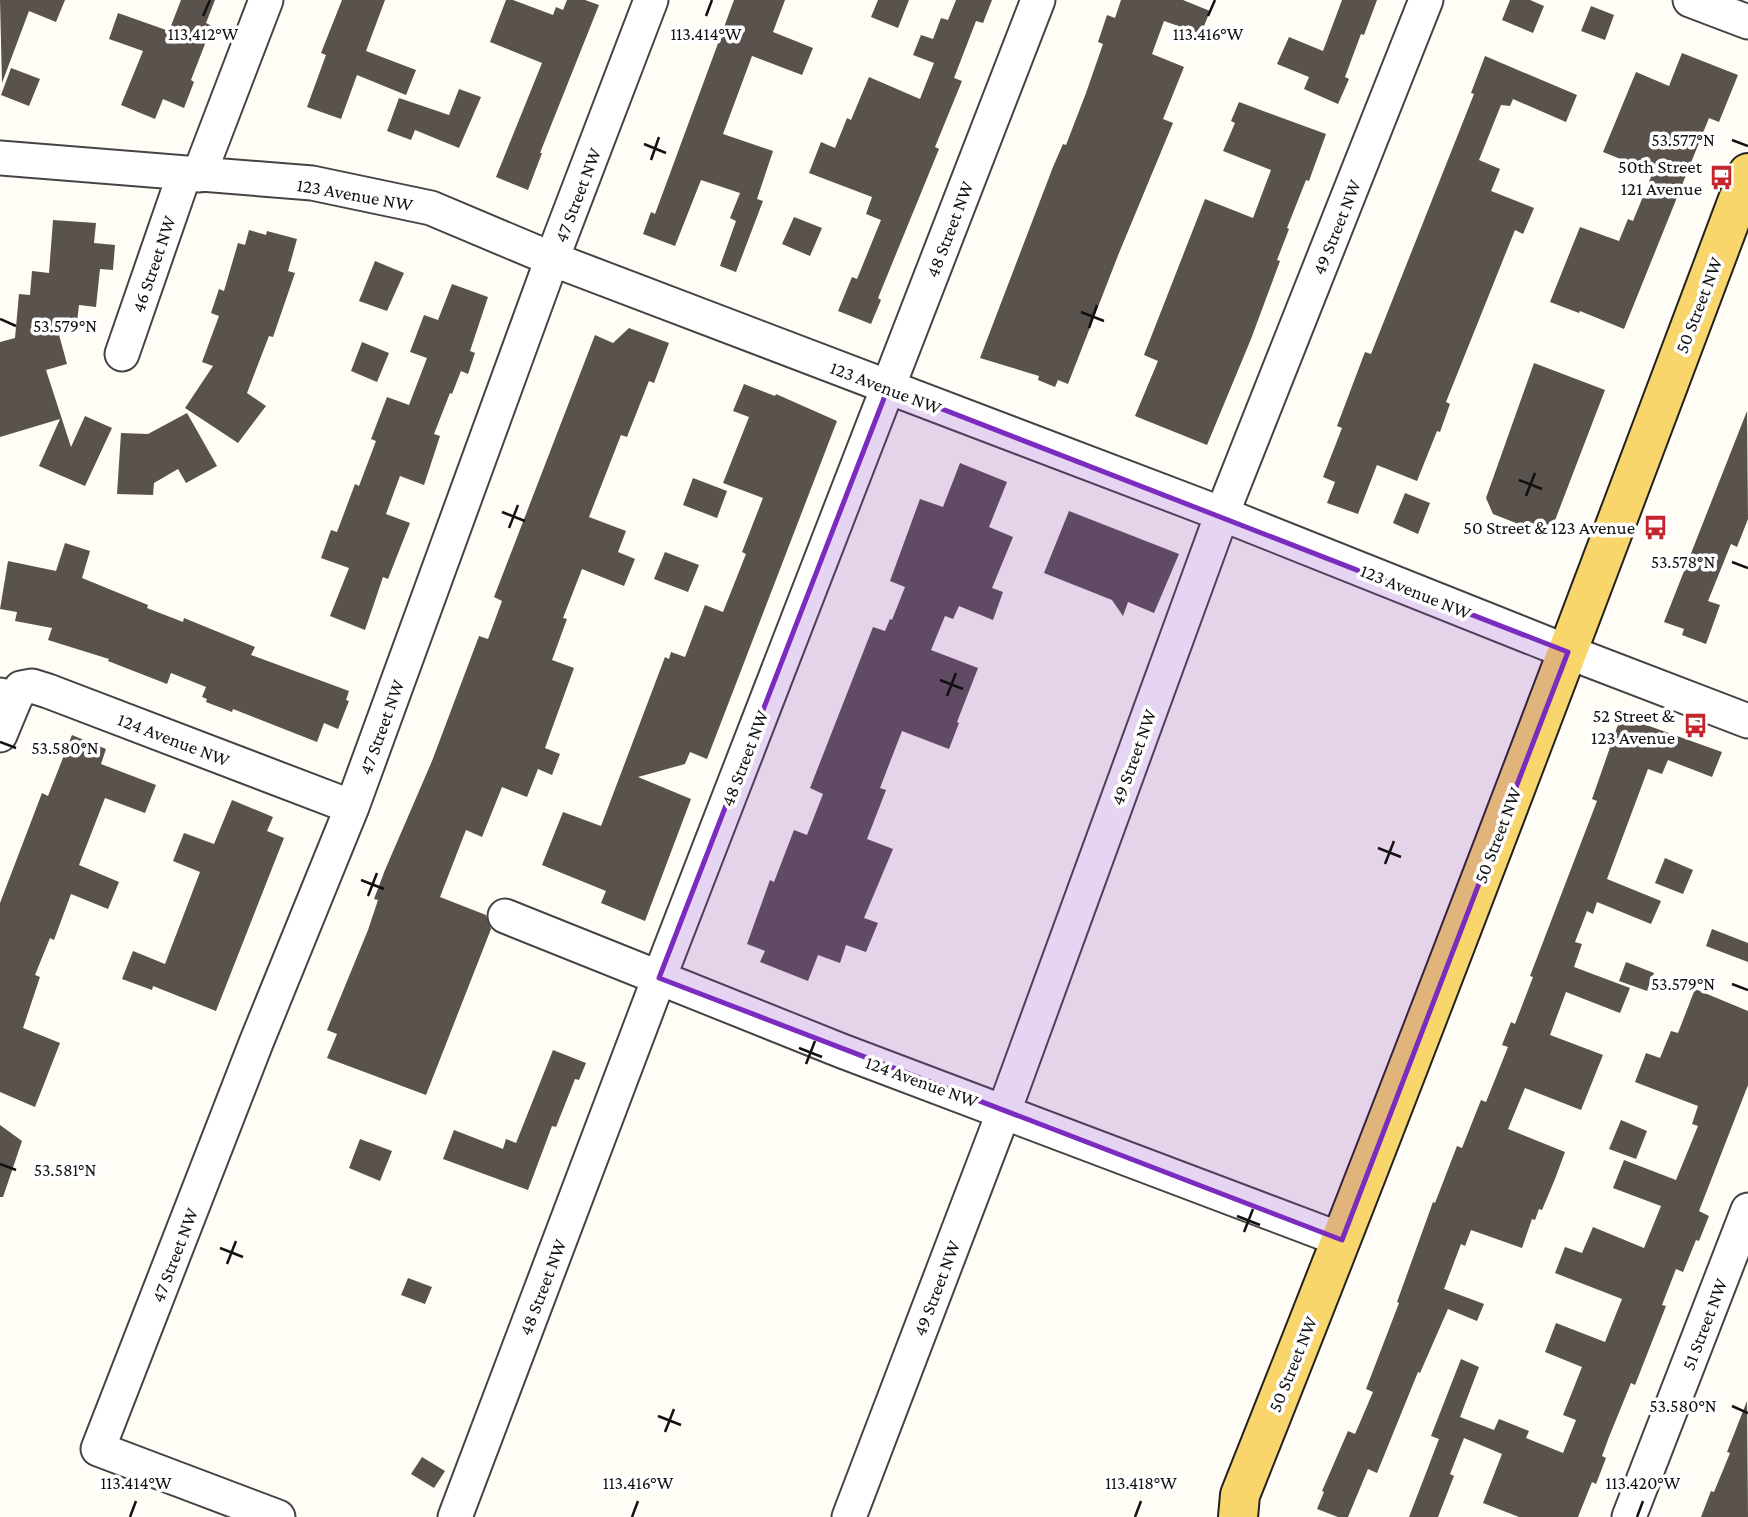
<svg xmlns="http://www.w3.org/2000/svg" width="1748" height="1517" viewBox="0 0 1748 1517" font-family="'Crimson Pro',serif">
  <style>
    .building { fill: #5a524d }
    .lines { fill: none; stroke-linecap: round; stroke-linejoin: round }
    .minor-casing { stroke: #444; stroke-width: 37 }
    .major-casing { stroke: #222; stroke-width: 42 }
    .minor { stroke: #fff; stroke-width: 33 }
    .major { stroke: #f9d66b; stroke-width: 38 }
    .marked { fill: #7b2cbf; fill-opacity: 0.2; stroke: #7b2cbf; stroke-width: 5; stroke-linejoin: round }
    .ticks { fill: none; stroke: #111; stroke-width: 2.5 }
    .labels { text-anchor: middle; stroke-width: 7; stroke-linejoin: round; paint-order: stroke }
    .poi-label { font-size: 19px; fill: #111; stroke: #fff; text-anchor: end }
    .street-label { font-size: 19px; fill: #111; stroke: #fff }
    .ticks-label { font-size: 18px; text-anchor: middle; fill: #111; stroke: #fff; stroke-width: 7; stroke-linejoin: round; paint-order: stroke }
  </style>
  <rect width="100%" height="100%" fill="#fffdf5"/>
  <path class="building" d="M 0,0 L 65,0 L 56,22 L 29,11 L 2,83 Z
    M 181,0 L 215,0 L 206,23 L 212,26 L 191,80 L 194,82 L 184,108 L 163,99 L 155,119 L 121,105 L 143,51 L 109,39 L 118,13 L 169,31 Z
    M 342,0 L 385,0 L 366,51 L 416,70 L 406,95 L 357,75 L 341,119 L 307,107 L 326,55 L 321,53 Z
    M 506,0 L 513,0 L 553,15 L 556,7 L 563,10 L 567,0 L 585,0 L 599,5 L 540,153 L 542,153 L 528,190 L 496,177 L 542,63 L 490,42 Z
    M 734,0 L 785,0 L 773,32 L 813,48 L 802,75 L 752,56 L 723,134 L 773,151 L 757,199 L 763,201 L 736,272 L 720,266 L 736,221 L 730,218 L 740,193 L 701,180 L 675,246 L 643,234 L 651,212 L 655,214 Z
    M 878,0 L 909,0 L 898,28 L 871,17 Z
    M 956,0 L 992,0 L 983,23 L 976,21 L 954,78 L 962,81 L 935,147 L 939,149 L 878,298 L 881,300 L 871,324 L 838,311 L 852,277 L 857,279 L 881,220 L 866,214 L 872,197 L 809,173 L 821,142 L 835,148 L 847,118 L 851,120 L 869,77 L 920,99 L 934,63 L 913,55 L 921,35 L 933,39 L 941,18 L 948,20 Z
    M 1121,0 L 1183,0 L 1210,11 L 1201,34 L 1164,21 L 1152,54 L 1184,67 L 1163,119 L 1173,123 L 1119,253 L 1068,384 L 1058,380 L 1055,387 L 1038,380 L 1039,376 L 980,358 L 1053,167 L 1063,144 L 1066,145 L 1086,93 L 1103,44 L 1098,42 L 1107,15 L 1115,18 Z
    M 1342,0 L 1377,0 L 1364,35 L 1361,34 L 1345,77 L 1349,79 L 1338,104 L 1304,89 L 1309,77 L 1277,64 L 1289,37 L 1323,51 Z
    M 1510,0 L 1530,0 L 1544,6 L 1533,33 L 1502,20 Z
    M 1591,6 L 1614,15 L 1605,40 L 1581,31 Z
    M 1682,53 L 1738,75 L 1719,122 L 1709,118 L 1624,329 L 1580,311 L 1579,313 L 1550,302 L 1580,227 L 1619,241 L 1628,219 L 1633,221 L 1653,172 L 1603,152 L 1636,72 L 1669,86 Z
    M 1485,56 L 1577,95 L 1566,122 L 1513,99 L 1510,106 L 1501,105 L 1479,160 L 1500,169 L 1491,191 L 1534,208 L 1523,234 L 1515,230 L 1446,402 L 1450,404 L 1440,432 L 1437,431 L 1417,481 L 1377,465 L 1358,514 L 1327,503 L 1335,482 L 1323,477 L 1342,428 L 1337,426 L 1365,352 L 1371,354 L 1474,94 L 1471,93 Z
    M 11,68 L 40,79 L 29,106 L 1,95 Z
    M 459,89 L 481,97 L 459,148 L 415,130 L 411,140 L 387,131 L 399,98 L 449,115 Z
    M 1239,102 L 1326,134 L 1309,181 L 1306,180 L 1287,228 L 1289,229 L 1277,260 L 1280,261 L 1251,339 L 1207,445 L 1135,416 L 1158,361 L 1144,355 L 1205,199 L 1253,218 L 1271,170 L 1223,151 L 1235,123 L 1231,121 Z
    M 794,217 L 822,228 L 810,256 L 782,244 Z
    M 53,220 L 96,223 L 94,243 L 115,245 L 113,270 L 100,269 L 96,307 L 79,305 L 77,322 L 55,320 L 67,364 L 46,370 L 71,447 L 85,416 L 112,428 L 85,486 L 39,466 L 60,419 L 0,437 L 0,342 L 15,338 L 19,294 L 30,295 L 32,271 L 49,273 Z
    M 249,230 L 266,235 L 267,231 L 297,239 L 288,271 L 295,273 L 273,337 L 269,336 L 247,393 L 266,406 L 238,443 L 185,408 L 213,366 L 202,362 L 219,316 L 211,313 L 219,289 L 224,291 L 238,243 L 245,245 Z
    M 375,261 L 404,273 L 387,311 L 359,301 Z
    M 452,284 L 488,297 L 470,351 L 475,353 L 468,374 L 461,371 L 452,394 L 450,393 L 434,434 L 440,436 L 424,485 L 400,476 L 386,514 L 410,523 L 388,579 L 383,577 L 365,630 L 330,616 L 349,568 L 321,558 L 331,530 L 337,532 L 355,484 L 359,486 L 376,441 L 371,439 L 387,397 L 409,405 L 427,358 L 410,352 L 424,315 L 438,320 Z
    M 629,328 L 669,343 L 654,383 L 649,381 L 627,437 L 621,435 L 589,517 L 626,531 L 618,552 L 635,559 L 624,586 L 582,569 L 563,618 L 567,619 L 552,660 L 574,668 L 545,748 L 560,754 L 552,775 L 538,769 L 527,797 L 502,787 L 482,837 L 466,830 L 440,897 L 486,915 L 491,929 L 426,1095 L 327,1058 L 337,1034 L 327,1030 L 368,930 L 378,900 L 374,899 L 385,870 L 432,761 L 479,636 L 488,639 L 502,601 L 494,597 L 595,335 L 613,343 Z
    M 362,342 L 389,353 L 377,382 L 351,371 Z
    M 1534,363 L 1605,390 L 1549,536 L 1493,514 L 1486,498 Z
    M 744,384 L 775,396 L 776,394 L 837,421 L 707,759 L 690,752 L 685,764 L 638,777 L 691,799 L 645,921 L 601,903 L 606,891 L 542,865 L 563,812 L 601,826 L 665,657 L 669,659 L 671,652 L 685,657 L 705,605 L 723,612 L 746,554 L 742,552 L 763,498 L 723,483 L 749,417 L 733,411 Z
    M 1747,411 L 1748,519 L 1737,547 L 1731,544 L 1708,601 L 1720,605 L 1706,644 L 1682,635 L 1684,629 L 1664,622 Z
    M 187,413 L 217,466 L 186,483 L 178,469 L 154,483 L 153,495 L 117,494 L 121,433 L 148,434 Z
    M 960,463 L 1007,482 L 989,527 L 1013,537 L 992,588 L 1003,592 L 993,620 L 959,606 L 953,619 L 945,616 L 931,650 L 978,668 L 957,722 L 959,723 L 949,749 L 902,731 L 880,788 L 886,790 L 867,839 L 893,849 L 864,918 L 878,923 L 866,952 L 846,945 L 840,963 L 818,955 L 808,981 L 760,962 L 765,951 L 747,944 L 770,880 L 774,882 L 794,830 L 807,835 L 823,794 L 810,788 L 873,627 L 885,631 L 890,619 L 892,620 L 905,587 L 890,581 L 920,499 L 943,507 Z
    M 693,478 L 727,491 L 717,518 L 683,505 Z
    M 1405,493 L 1430,503 L 1418,534 L 1393,523 Z
    M 1069,511 L 1179,554 L 1154,613 L 1128,602 L 1123,616 L 1112,600 L 1044,573 Z
    M 65,543 L 90,551 L 82,578 L 148,605 L 147,608 L 183,622 L 184,618 L 255,647 L 251,655 L 349,691 L 346,700 L 349,701 L 338,729 L 324,723 L 317,742 L 233,709 L 232,712 L 206,702 L 207,699 L 202,697 L 206,687 L 171,673 L 167,684 L 108,661 L 109,659 L 48,640 L 52,628 L 15,621 L 17,612 L 0,609 L 8,561 L 56,571 Z
    M 665,552 L 699,565 L 688,592 L 654,579 Z
    M 1621,716 L 1722,752 L 1712,777 L 1668,760 L 1662,774 L 1648,769 L 1607,879 L 1661,901 L 1651,924 L 1597,902 L 1593,914 L 1587,911 L 1575,942 L 1582,944 L 1574,967 L 1630,988 L 1620,1013 L 1566,992 L 1550,1035 L 1603,1055 L 1581,1110 L 1525,1088 L 1508,1129 L 1565,1152 L 1555,1179 L 1542,1210 L 1539,1209 L 1535,1220 L 1532,1219 L 1522,1248 L 1471,1230 L 1465,1246 L 1461,1244 L 1444,1289 L 1484,1304 L 1477,1321 L 1448,1309 L 1420,1373 L 1418,1372 L 1377,1473 L 1368,1469 L 1348,1517 L 1338,1517 L 1317,1509 L 1324,1492 L 1322,1491 L 1348,1431 L 1355,1434 L 1373,1392 L 1366,1389 L 1399,1303 L 1397,1302 L 1433,1202 L 1435,1203 L 1457,1146 L 1462,1148 L 1481,1100 L 1486,1102 L 1508,1047 L 1502,1045 L 1511,1022 L 1515,1024 L 1533,977 L 1530,976 L 1597,801 L 1592,799 Z
    M 72,735 L 106,749 L 101,764 L 156,785 L 145,813 L 105,798 L 79,865 L 119,882 L 108,909 L 71,894 L 54,940 L 50,938 L 35,975 L 40,977 L 23,1028 L 60,1043 L 35,1107 L 0,1092 L 0,903 L 42,793 L 48,796 Z
    M 232,800 L 273,817 L 267,831 L 284,838 L 216,1011 L 153,986 L 152,990 L 122,979 L 133,951 L 165,964 L 200,872 L 173,861 L 184,833 L 214,844 Z
    M 1665,858 L 1693,870 L 1683,894 L 1655,883 Z
    M 1712,929 L 1748,943 L 1748,962 L 1706,946 Z
    M 1626,962 L 1654,973 L 1647,991 L 1619,981 Z
    M 1695,989 L 1748,1011 L 1748,1085 L 1699,1211 L 1709,1216 L 1699,1241 L 1696,1240 L 1683,1272 L 1676,1269 L 1662,1305 L 1666,1306 L 1635,1385 L 1631,1383 L 1609,1437 L 1602,1456 L 1606,1458 L 1596,1484 L 1592,1482 L 1578,1517 L 1519,1517 L 1483,1503 L 1502,1454 L 1464,1438 L 1450,1474 L 1454,1476 L 1438,1517 L 1409,1517 L 1439,1439 L 1431,1436 L 1461,1359 L 1479,1367 L 1460,1417 L 1494,1430 L 1499,1419 L 1529,1431 L 1526,1438 L 1563,1453 L 1576,1420 L 1563,1415 L 1582,1367 L 1545,1352 L 1556,1323 L 1605,1342 L 1622,1299 L 1555,1273 L 1565,1247 L 1582,1253 L 1593,1227 L 1644,1248 L 1661,1206 L 1613,1188 L 1624,1160 L 1676,1180 L 1698,1126 L 1692,1124 L 1698,1106 L 1635,1082 L 1646,1053 L 1660,1058 L 1671,1031 L 1678,1033 Z
    M 553,1050 L 586,1063 L 579,1080 L 575,1079 L 556,1127 L 552,1126 L 528,1190 L 443,1159 L 454,1130 L 503,1149 L 506,1139 L 516,1143 Z
    M 1621,1120 L 1647,1131 L 1636,1159 L 1609,1149 Z
    M 0,1125 L 22,1141 L 3,1197 L 0,1197 Z
    M 360,1139 L 392,1151 L 380,1181 L 349,1168 Z
    M 408,1278 L 432,1287 L 425,1304 L 401,1295 Z
    M 1747,1401 L 1748,1517 L 1701,1517 L 1711,1491 L 1714,1492 L 1730,1453 L 1727,1452 Z
    M 422,1457 L 445,1471 L 434,1488 L 411,1474 Z"/>
  <g class="lines">
    <defs>
      <path id="minor" d="M 1690,0 L 1748,22
        M 0,158 L 312,183 L 431,208 L 552,259 L 1222,514 L 1568,652 L 1748,721
        M 199,175 L 266,0
        M 122,354 L 184,175
        M 0,695 L 15,699 L 21,688 L 32,686 L 48,691 L 352,807
        M 0,735 L 15,699
        M 505,916 L 842,1051 L 1342,1240
        M 278,1517 L 98,1449 L 256,1043 L 352,807 L 552,259 L 651,0
        M 455,1517 L 659,978 L 1038,0
        M 849,1517 L 1004,1111 L 1222,514 L 1426,0
        M 1629,1517 L 1748,1210"/>
      <path id="major" d="M 1238,1517 L 1240,1495 C 1415,1057 1582,615 1748,173"/>
    </defs>
    <use href="#minor" class="minor-casing"/>
    <use href="#major" class="major-casing"/>
    <use href="#minor" class="minor"/>
    <use href="#major" class="major"/>
  </g>
  <path class="marked" d="M 888,388 L 1568,652 L 1342,1240 L 659,978 Z"/>
  <path class="ticks" d="M 203,16 L 210,0M 706,16 L 712,0M 1208,16 L 1215,0M 1732,140 L 1748,146M 644,144 L 666,153M 651,160 L 659,137M 1081,312 L 1104,321M 0,319 L 16,326M 1089,328 L 1097,305M 1519,480 L 1542,489M 1526,496 L 1535,473M 502,512 L 525,521M 509,528 L 518,505M 1732,562 L 1748,568M 940,680 L 963,689M 947,696 L 956,673M 0,742 L 16,748M 1378,848 L 1401,857M 1385,864 L 1394,841M 361,880 L 384,889M 368,896 L 377,873M 1732,984 L 1748,990M 799,1048 L 822,1057M 806,1064 L 815,1041M 0,1164 L 16,1170M 1237,1216 L 1260,1225M 1244,1232 L 1253,1209M 220,1248 L 243,1257M 227,1264 L 236,1241M 1732,1406 L 1748,1413M 658,1416 L 681,1425M 665,1432 L 674,1409M 130,1517 L 136,1501M 632,1517 L 638,1501M 1135,1517 L 1141,1501M 1637,1517 L 1643,1501"/>
  <defs>
    <symbol id="bus-bare" viewBox="-9 -9 18 18"><path d="M-5-6H5V4H4V6H2V4H-2V6H-4V4H-5ZM-3.5-4V0h7V-4ZM-3.5 1.2v1.5H-2V1.2ZM2 1.2v1.5H3.5V1.2Z" fill="#c4262e" stroke="#fff" stroke-width="2.5" paint-order="stroke"/></symbol>
  </defs>
  <g fill-rule="evenodd">
    <use href="#bus-bare" x="1704" y="160" width="35" height="35"/>
    <use href="#bus-bare" x="1638" y="510" width="35" height="35"/>
    <use href="#bus-bare" x="1678" y="708" width="35" height="35"/>
  </g>
  <g class="labels">
    <g class="poi-label">
      <text x="1702" y="173">50th Street<tspan x="1702" dy="22">121 Avenue</tspan></text>
      <text x="1635" y="534">50 Street &amp; 123 Avenue</text>
      <text x="1675" y="722">52 Street &amp;<tspan x="1675" dy="22">123 Avenue</tspan></text>
    </g>
    <g class="street-label">
      <text transform="translate(355 194) rotate(10)" y="7">123 Avenue NW</text>
      <text transform="translate(577 195) rotate(-69)" y="7">47 Street NW</text>
      <text transform="translate(1336 227) rotate(-68)" y="7">49 Street NW</text>
      <text transform="translate(949 229) rotate(-69)" y="7">48 Street NW</text>
      <text transform="translate(153 264) rotate(-71)" y="7">46 Street NW</text>
      <text transform="translate(1698 305) rotate(-69)" y="7">50 Street NW</text>
      <text transform="translate(886 387) rotate(21)" y="7">123 Avenue NW</text>
      <text transform="translate(1416 591) rotate(22)" y="7">123 Avenue NW</text>
      <text transform="translate(381 727) rotate(-70)" y="7">47 Street NW</text>
      <text transform="translate(174 739) rotate(21)" y="7">124 Avenue NW</text>
      <text transform="translate(1133 757) rotate(-70)" y="7">49 Street NW</text>
      <text transform="translate(744 758) rotate(-69)" y="7">48 Street NW</text>
      <text transform="translate(1497 835) rotate(-69)" y="7">50 Street NW</text>
      <text transform="translate(922 1081) rotate(20)" y="7">124 Avenue NW</text>
      <text transform="translate(174 1255) rotate(-69)" y="7">47 Street NW</text>
      <text transform="translate(542 1287) rotate(-69)" y="7">48 Street NW</text>
      <text transform="translate(936 1288) rotate(-69)" y="7">49 Street NW</text>
      <text transform="translate(1704 1324) rotate(-69)" y="7">51 Street NW</text>
      <text transform="translate(1292 1364) rotate(-68)" y="7">50 Street NW</text>
    </g>
  </g>
  <g class="ticks-label">
    <text x="203" y="40">113.412°W</text>
    <text x="1208" y="40">113.416°W</text>
    <text x="706" y="40">113.414°W</text>
    <text x="1683" y="146">53.577°N</text>
    <text x="65" y="332">53.579°N</text>
    <text x="1683" y="568">53.578°N</text>
    <text x="65" y="754">53.580°N</text>
    <text x="1683" y="990">53.579°N</text>
    <text x="65" y="1176">53.581°N</text>
    <text x="1683" y="1412">53.580°N</text>
    <text x="136" y="1489">113.414°W</text>
    <text x="638" y="1489">113.416°W</text>
    <text x="1141" y="1489">113.418°W</text>
    <text x="1643" y="1489">113.420°W</text>
  </g>
</svg>
